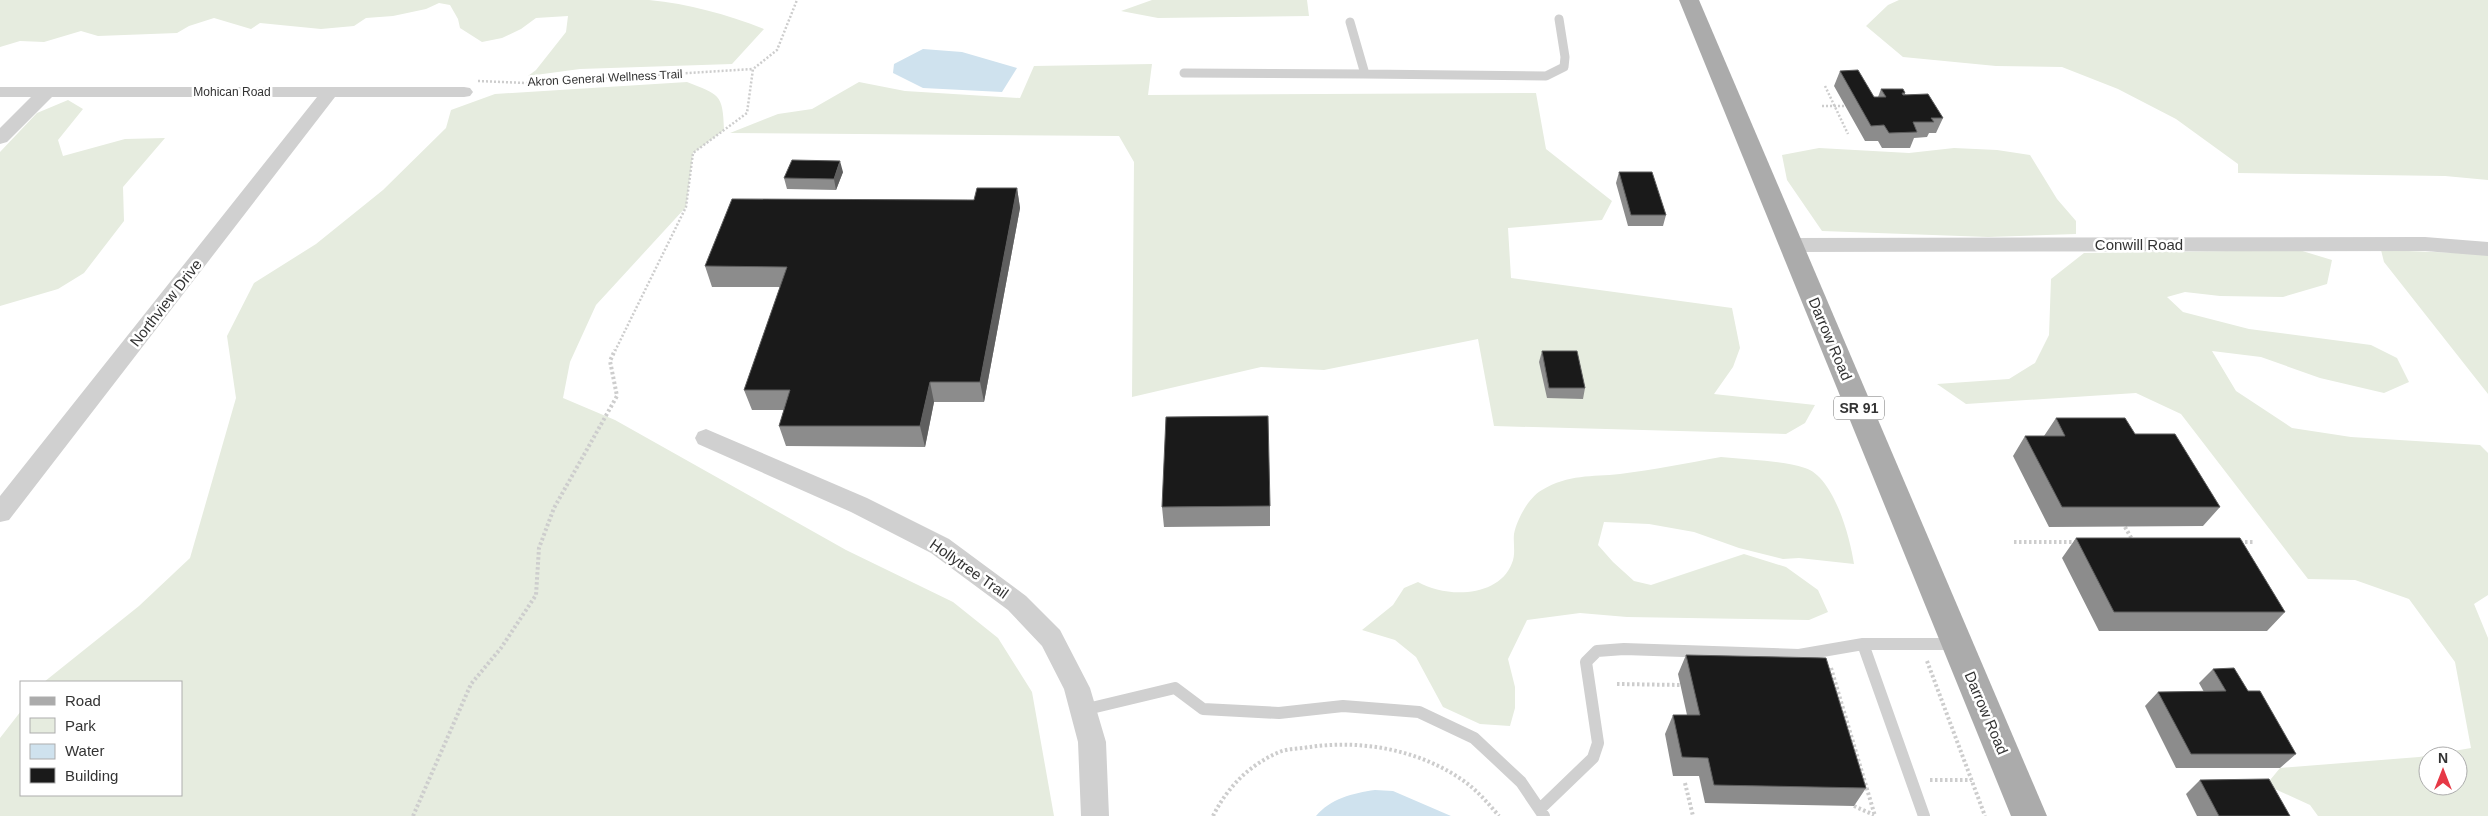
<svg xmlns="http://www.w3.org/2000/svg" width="2488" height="816" viewBox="0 0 2488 816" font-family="Arial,sans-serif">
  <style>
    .green { fill: #e6ecdf; fill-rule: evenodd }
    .water { fill: #cfe2ee }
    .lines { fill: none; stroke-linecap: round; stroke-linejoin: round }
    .path-far1 { stroke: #cdcdcd; stroke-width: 2.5; stroke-dasharray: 2 2; stroke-linecap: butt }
    .path { stroke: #cdcdcd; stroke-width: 4; stroke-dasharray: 2.5 2.5; stroke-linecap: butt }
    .service-far1 { stroke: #d0d0d0; stroke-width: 9 }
    .service { stroke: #d0d0d0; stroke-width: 12 }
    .minor { fill: #d0d0d0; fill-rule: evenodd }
    .primary { fill: #ababab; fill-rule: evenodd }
    .wall { fill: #8c8c8c }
    .shaded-wall { fill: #5f5f5f }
    .building { fill: #1a1a1a; stroke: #5f5f5f }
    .labels { text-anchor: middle; stroke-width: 5; stroke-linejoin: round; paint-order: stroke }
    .far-street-label { font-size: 12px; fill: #333; stroke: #fff }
    .shield { fill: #fff; stroke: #707070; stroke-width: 1 }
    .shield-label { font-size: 14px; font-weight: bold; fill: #333 }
    .street-label { font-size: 15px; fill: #333; stroke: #fff }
  </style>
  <rect width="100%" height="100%" fill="#fff"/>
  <path class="green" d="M 0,0 L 649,0 C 689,4 726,14 764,29 L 732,64 L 580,69 L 528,76 L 536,70 L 566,32 L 568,16 L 536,18 L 521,29 L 502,38 L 482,42 L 460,28 L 458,19 L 450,5 L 439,3 L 426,9 L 393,16 L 366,18 L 354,26 L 321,29 L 260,23 L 251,29 L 214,18 L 189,26 L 177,33 L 98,36 L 81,31 L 44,42 L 20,41 L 0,47 Z
    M 1152,0 L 1307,0 L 1309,16 L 1158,18 L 1121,11 Z
    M 1899,0 L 2488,0 L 2488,180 L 2445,176 L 2238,173 L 2238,164 L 2176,119 L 2118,89 L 2062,67 L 1996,66 L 1903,57 L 1866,26 L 1888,5 Z
    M 1152,64 L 1148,95 L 1536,93 L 1546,149 L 1612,201 L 1602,220 L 1508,228 L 1511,278 L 1732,308 L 1740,348 L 1733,367 L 1714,394 L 1815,405 L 1805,423 L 1786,434 L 1494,426 L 1478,339 L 1324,370 L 1261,367 L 1132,397 L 1134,162 L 1119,136 L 730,133 L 778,114 L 812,109 L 859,82 L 905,91 L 1020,98 L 1034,66 Z
    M 687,82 C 719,95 723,93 724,130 L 693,153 L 686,207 L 596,305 L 570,362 L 563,398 L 615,420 L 846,550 L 953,602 L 998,638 L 1032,692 L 1054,816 L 0,816 L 0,738 L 21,711 L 21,795 L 181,795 L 181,682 L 44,682 L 139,606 L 190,558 L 236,398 L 227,336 L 254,283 L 316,244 L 383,190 L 446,128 L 451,110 L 495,94 Z
    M 68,100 L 83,109 L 58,140 L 63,156 L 125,139 L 165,138 L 123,187 L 124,221 L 84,273 L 58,289 L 0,306 L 0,152 L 37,113 Z
    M 1819,148 L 1909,153 L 1954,148 L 1997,150 L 2030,155 L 2057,199 L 2076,221 L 2076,234 L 1988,237 L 1822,231 L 1787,180 L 1782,155 Z
    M 2299,250 L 2332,260 L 2327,284 L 2283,297 L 2220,296 L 2185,292 L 2167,297 L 2183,312 L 2249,329 L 2371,345 L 2397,358 L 2409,382 L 2384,393 L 2320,378 L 2261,357 L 2212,351 L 2236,391 L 2292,428 L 2351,437 L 2480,445 L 2488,453 L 2488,595 L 2474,604 L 2488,638 L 2488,816 L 2318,816 L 2310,805 L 2266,785 L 2280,768 L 2419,757 L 2471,748 L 2455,662 L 2409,599 L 2355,580 L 2308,579 L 2181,414 L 2136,393 L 1966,404 L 1937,384 L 2009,379 L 2035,363 L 2049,335 L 2051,279 L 2084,253 ZM 2428,756 L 2458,756 L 2458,786 L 2428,786 Z
    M 2381,250 L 2488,254 L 2488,394 L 2384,262 Z
    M 1721,457 C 1748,460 1779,460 1805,468 C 1834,477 1850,537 1854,564 L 1799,558 L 1783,559 L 1739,548 L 1694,532 L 1649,524 L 1604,522 L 1598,545 L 1613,562 L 1634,581 L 1651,585 L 1744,554 L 1786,567 L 1818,590 L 1828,612 L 1809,620 L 1627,617 L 1580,613 L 1527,620 L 1508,659 L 1515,687 L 1515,708 L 1510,726 L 1480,724 L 1443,707 L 1416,657 L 1395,640 L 1362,630 L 1393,605 L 1404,588 L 1418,582 C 1445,598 1499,598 1512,563 C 1516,553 1513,544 1514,534 C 1517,519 1529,497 1542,490 C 1569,474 1591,477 1620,474 C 1653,470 1687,463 1721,457 Z"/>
  <path class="water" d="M 923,49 L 962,52 L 1017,68 L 1002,92 L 923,88 L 893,73 L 894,64 Z
    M 1375,790 L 1393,791 L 1451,816 L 1316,816 C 1330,799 1353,793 1375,790 Z"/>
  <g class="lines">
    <path class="path-far1" d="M 478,81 L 526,83 L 753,69
      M 1825,86 L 1848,134
      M 1822,106 L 1845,106
      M 615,351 L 686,207 L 693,153 L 747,113 L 753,69 L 777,50 L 797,0"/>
    <path class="path" d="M 2125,527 L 2133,541
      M 2014,542 L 2076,542
      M 2240,542 L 2254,542
      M 1927,661 L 1985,816
      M 1831,668 L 1875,816
      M 1617,684 L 1680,685
      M 1930,780 L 1972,780
      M 1685,783 L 1693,816
      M 1854,806 L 1874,815
      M 413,816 L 471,684 L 501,648 L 536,595 L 539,548 L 554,508 L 617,396 L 610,361 L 615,350
      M 1213,816 C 1227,788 1248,766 1277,753 C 1285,749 1294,749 1303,748 C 1357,739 1415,748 1461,779 C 1476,789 1487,802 1499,816"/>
    <path class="service-far1" d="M 1184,73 L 1365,74 L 1350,22
      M 1365,74 L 1546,76 L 1564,67 L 1565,57 L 1559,19"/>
    <path class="service" d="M 1083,710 L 1175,688 L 1203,709 L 1279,713 L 1343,706 L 1419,712 L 1474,738 L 1521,782 L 1544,816
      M 1540,809 L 1593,758 L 1598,743 L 1586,662 L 1597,651 L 1624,649 L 1799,655 L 1863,644
      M 1924,816 L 1863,644 L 1956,644"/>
    <path class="minor" d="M 0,87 L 464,87 L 470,88 L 473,92 L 470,96 L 464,97 L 335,97 L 9,520 L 0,522 L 0,496 L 317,97 L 52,97 L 7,142 L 0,144 L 0,128 L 31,97 L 0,97 Z
      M 2425,237 L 2488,242 L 2488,256 L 2425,251 L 1791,252 L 1784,250 L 1781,245 L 1784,240 L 1791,238 Z
      M 706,429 L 867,498 L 949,539 L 1026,596 L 1060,630 L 1090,688 L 1106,742 L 1109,816 L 1081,816 L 1078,742 L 1064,689 L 1042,646 L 1008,610 L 931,553 L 851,512 L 698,444 L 695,438 L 698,432 Z"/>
    <path class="primary" d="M 1679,0 L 1699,0 L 2047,816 L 2011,816 Z"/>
  </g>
  <path class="wall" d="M 1840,71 L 1874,97 L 1878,97 L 1881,89 L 1905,93 L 1905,94 L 1943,118 L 1936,133 L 1929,133 L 1927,137 L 1914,138 L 1910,148 L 1882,148 L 1878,141 L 1865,141 L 1834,86 Z
    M 843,172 L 836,190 L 787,189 L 784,178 Z
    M 1619,172 L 1666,215 L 1663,226 L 1628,226 L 1616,183 Z
    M 1017,188 L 1020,208 L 984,402 L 934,402 L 925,447 L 786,446 L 779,426 L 784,410 L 752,410 L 744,390 L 780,287 L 712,287 L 705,266 L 974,200 Z
    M 1542,351 L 1585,388 L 1583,399 L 1547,398 L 1539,362 Z
    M 2056,418 L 2220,507 L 2203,526 L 2049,527 L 2013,456 L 2025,436 L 2044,436 Z
    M 1270,506 L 1270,526 L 1164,527 L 1162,507 Z
    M 2076,538 L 2285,612 L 2267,631 L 2099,631 L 2062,558 Z
    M 1686,655 L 1866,788 L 1854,806 L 1705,803 L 1699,776 L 1673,776 L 1665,734 L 1673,715 L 1687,715 L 1678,674 Z
    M 2213,669 L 2248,691 L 2296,754 L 2280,768 L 2176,768 L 2145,706 L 2158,692 L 2204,692 L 2199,683 Z
    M 2200,780 L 2290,816 L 2197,816 L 2186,794 Z"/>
  <path class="shaded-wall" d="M 840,161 L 843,172 L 836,190 L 834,179 Z
    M 1017,188 L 1020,208 L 984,402 L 980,382 Z
    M 930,382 L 934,402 L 925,447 L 920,426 Z"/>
  <path class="building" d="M 1858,70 L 1874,97 L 1886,97 L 1881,89 L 1903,89 L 1905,93 L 1902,93 L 1903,95 L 1928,94 L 1943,118 L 1931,118 L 1934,122 L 1913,122 L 1917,132 L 1889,133 L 1884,125 L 1871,126 L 1840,71 Z
    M 792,160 L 840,161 L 834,179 L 784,178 Z
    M 1619,172 L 1652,172 L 1666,215 L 1631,215 Z
    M 977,188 L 1017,188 L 980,382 L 930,382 L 920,426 L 779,426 L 790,390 L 744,390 L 787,267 L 705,266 L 732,199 L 974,200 Z
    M 1542,351 L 1577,351 L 1585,388 L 1549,388 Z
    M 1268,416 L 1270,506 L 1162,507 L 1166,417 Z
    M 2056,418 L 2125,418 L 2135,434 L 2175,434 L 2220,507 L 2062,507 L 2025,436 L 2065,436 Z
    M 2076,538 L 2240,538 L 2285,612 L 2114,612 Z
    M 1686,655 L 1826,658 L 1866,788 L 1714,785 L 1708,758 L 1682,757 L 1673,715 L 1700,715 Z
    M 2234,668 L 2248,691 L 2260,691 L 2296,754 L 2191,754 L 2158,692 L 2226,691 L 2213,669 Z
    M 2269,779 L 2290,816 L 2219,816 L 2200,780 Z"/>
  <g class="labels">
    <g class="far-street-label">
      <text transform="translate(605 78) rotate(-3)" y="4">Akron General Wellness Trail</text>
      <text x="232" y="96">Mohican Road</text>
    </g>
    <rect class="shield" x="1834" y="396.5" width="50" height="23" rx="4"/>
    <g class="shield-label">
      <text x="1859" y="413">SR 91</text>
    </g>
    <g class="street-label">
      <text x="2139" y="250">Conwill Road</text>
      <text transform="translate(166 303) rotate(-52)" y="5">Northview Drive</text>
      <text transform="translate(1830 339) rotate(67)" y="5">Darrow Road</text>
      <text transform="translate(969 569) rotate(35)" y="5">Hollytree Trail</text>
      <text transform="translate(1986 713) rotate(67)" y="5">Darrow Road</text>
    </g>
  </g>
  <rect x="20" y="681" width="162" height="115" fill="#ffffff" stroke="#adadad"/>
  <rect x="30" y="697" width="25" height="8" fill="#ababab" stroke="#adadad"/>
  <text x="65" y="706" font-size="15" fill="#333333">Road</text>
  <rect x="30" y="718" width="25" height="15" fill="#e6ecdf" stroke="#adadad"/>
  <text x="65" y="731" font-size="15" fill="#333333">Park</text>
  <rect x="30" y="744" width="25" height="15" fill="#cfe2ee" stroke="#adadad"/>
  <text x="65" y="756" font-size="15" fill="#333333">Water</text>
  <rect x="30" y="768" width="25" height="15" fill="#1a1a1a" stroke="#adadad"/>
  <text x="65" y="781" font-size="15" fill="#333333">Building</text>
  <g transform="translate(2443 771)"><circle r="24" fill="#ffffff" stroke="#adadad"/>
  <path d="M0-4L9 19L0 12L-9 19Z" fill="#e63946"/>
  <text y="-8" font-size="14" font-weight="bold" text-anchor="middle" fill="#333333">N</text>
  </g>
</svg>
